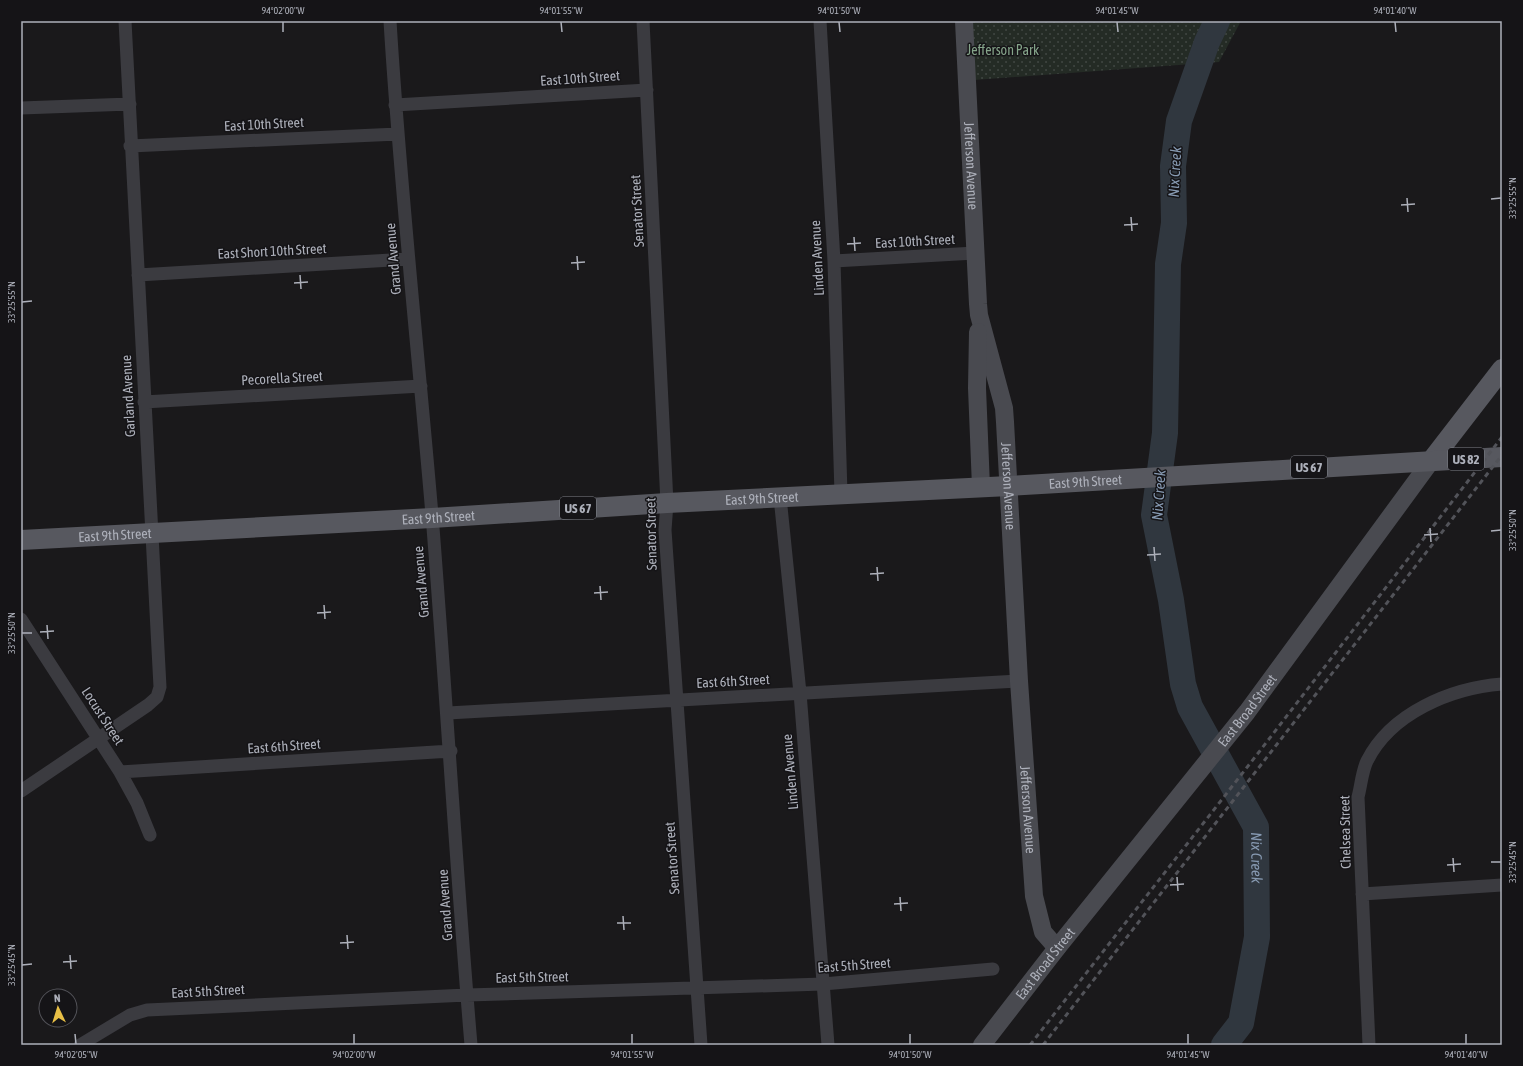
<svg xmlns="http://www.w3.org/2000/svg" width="1523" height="1066" viewBox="0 0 1523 1066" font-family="'Asap Condensed',sans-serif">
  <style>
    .grass { fill: url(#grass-dots) }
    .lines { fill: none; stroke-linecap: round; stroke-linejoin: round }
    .river { stroke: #30373f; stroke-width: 26 }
    .street { stroke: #3b3b40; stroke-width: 13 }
    .secondary { stroke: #494a50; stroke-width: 18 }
    .primary { stroke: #57585f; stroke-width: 20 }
    .rail { stroke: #525359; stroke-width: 3; stroke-dasharray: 5 4; stroke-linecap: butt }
    .ticks { fill: none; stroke: #adb0ba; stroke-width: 1.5 }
    .labels { text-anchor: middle; stroke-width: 3; stroke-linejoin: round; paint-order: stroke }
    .shield { fill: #151417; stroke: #7f8189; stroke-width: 1 }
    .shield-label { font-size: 13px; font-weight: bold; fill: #adb0ba }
    .park-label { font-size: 14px; fill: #85a48a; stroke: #151417 }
    .street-label { font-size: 14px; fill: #adb0ba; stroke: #151417 }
    .water-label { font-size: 15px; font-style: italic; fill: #879ab2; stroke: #151417 }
    .neatline { fill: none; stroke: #adb0ba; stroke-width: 1.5 }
    .ticks-label { font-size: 10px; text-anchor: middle; fill: #adb0ba }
  </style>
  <defs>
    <pattern id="grass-dots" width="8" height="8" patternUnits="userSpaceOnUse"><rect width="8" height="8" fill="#242b25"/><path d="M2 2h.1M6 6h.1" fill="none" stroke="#414743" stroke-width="1.8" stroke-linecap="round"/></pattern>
  </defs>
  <rect width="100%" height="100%" fill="#1a191b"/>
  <path class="grass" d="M 972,21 L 1241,21 L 1219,62 L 974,80 Z"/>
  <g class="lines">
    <path class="river" id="s1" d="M 1217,21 L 1207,42 L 1179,121 L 1173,166 L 1174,223 L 1168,264 L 1165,433 L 1154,515 L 1171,600 L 1183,684 L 1190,707 L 1256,827 L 1257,937 L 1241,1023 L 1224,1045"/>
    <path class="street" d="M 390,21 C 400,186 418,350 432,515 C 446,691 456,868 471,1045
      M 643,21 L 667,503 L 665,530 L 701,1045
      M 820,21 L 834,261 L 841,494
      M 395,105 L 647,90
      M 21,108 L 130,104
      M 130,146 L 398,134
      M 834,261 L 975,253
      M 138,275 L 408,259
      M 144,402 L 421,386
      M 780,497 L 800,693 L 828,1045
      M 21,619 L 120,772 L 137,803 L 150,835
      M 448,713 L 1019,681
      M 120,772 L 451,751
      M 21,791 L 148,705 L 157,697 L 160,687 L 125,21
      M 1362,894 L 1502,885
      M 80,1045 L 130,1015 L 147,1010 L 467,995 L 823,984 L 993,969
      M 1369,1045 L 1358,797 C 1361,786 1362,771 1367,761 C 1391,713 1451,688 1502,684"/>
    <g class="secondary">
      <path id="s2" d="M 964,21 L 978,304 L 979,315 L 1004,408 L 1005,422 L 1019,681 L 1034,896 L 1043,932 L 1057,948"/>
      <path d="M 978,332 L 977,388 L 981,487"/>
      <path id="s3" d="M 982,1045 L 1057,948 L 1247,712 L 1431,461"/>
    </g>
    <g class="primary">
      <path d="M 1431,461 L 1502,369"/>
      <path id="s4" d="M 21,540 L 432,518 L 667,503 L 1009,486 L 1502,457"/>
    </g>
    <path class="rail" d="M 1030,1045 L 1259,752 L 1502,437
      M 1043,1045 L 1502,455"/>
  </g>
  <path class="ticks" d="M 283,22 L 283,32M 561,22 L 562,32M 839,22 L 840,32M 1117,22 L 1118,32M 1395,22 L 1396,32M 1407,198 L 1408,212M 1491,199 L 1501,198M 1401,205 L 1415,204M 1131,217 L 1132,231M 1124,225 L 1138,224M 854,237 L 855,251M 847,244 L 861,243M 577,256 L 578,270M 571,263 L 585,262M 300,275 L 301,289M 294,283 L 308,282M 22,302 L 32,301M 1430,528 L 1431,542M 1491,531 L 1501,530M 1424,535 L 1438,534M 1154,547 L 1155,561M 1147,555 L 1161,554M 877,567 L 878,581M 870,574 L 884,573M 600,586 L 601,600M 594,593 L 608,592M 324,605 L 325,619M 317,613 L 331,612M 47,625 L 48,639M 40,632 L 54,631M 22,633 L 32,633M 1453,858 L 1454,872M 1491,862 L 1501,862M 1447,865 L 1461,864M 1177,877 L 1178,891M 1170,885 L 1184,884M 900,897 L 901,911M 894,904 L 908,903M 623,916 L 624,930M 617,923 L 631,923M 347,935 L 348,949M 340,943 L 354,942M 70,955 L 71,969M 63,962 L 77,961M 22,965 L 32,964M 75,1034 L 76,1044M 354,1034 L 354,1044M 632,1034 L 632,1044M 910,1034 L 910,1044M 1188,1034 L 1188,1044M 1466,1034 L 1466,1044"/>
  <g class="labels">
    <g class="shield">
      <rect x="1448" y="448" width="36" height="22" rx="3"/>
      <rect x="1291" y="456" width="36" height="22" rx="3"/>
      <rect x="560" y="497" width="36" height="22" rx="3"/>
    </g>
    <g class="shield-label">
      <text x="1466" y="464">US 82</text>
      <text x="1309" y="472">US 67</text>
      <text x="578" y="513">US 67</text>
    </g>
    <g class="park-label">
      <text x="1003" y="55">Jefferson Park</text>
    </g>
    <g class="street-label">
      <text transform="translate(580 78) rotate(-4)" y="5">East 10th Street</text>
      <text transform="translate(264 124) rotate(-3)" y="5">East 10th Street</text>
      <text dy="5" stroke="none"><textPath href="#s2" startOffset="145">Jefferson Avenue</textPath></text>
      <text transform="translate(637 211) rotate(-93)" y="5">Senator Street</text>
      <text transform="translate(915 241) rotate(-3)" y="5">East 10th Street</text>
      <text transform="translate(272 251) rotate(-3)" y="5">East Short 10th Street</text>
      <text transform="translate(817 258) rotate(-93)" y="5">Linden Avenue</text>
      <text transform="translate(393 259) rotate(-95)" y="5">Grand Avenue</text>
      <text transform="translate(282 378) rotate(-3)" y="5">Pecorella Street</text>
      <text transform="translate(128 396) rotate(-93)" y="5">Garland Avenue</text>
      <text dy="5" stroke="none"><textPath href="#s4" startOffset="1066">East 9th Street</textPath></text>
      <text dy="5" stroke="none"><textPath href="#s2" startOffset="469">Jefferson Avenue</textPath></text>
      <text dy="5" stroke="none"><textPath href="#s4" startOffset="742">East 9th Street</textPath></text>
      <text dy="5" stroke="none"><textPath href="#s4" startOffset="418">East 9th Street</textPath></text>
      <text dy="5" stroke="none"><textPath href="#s4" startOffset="94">East 9th Street</textPath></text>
      <text transform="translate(651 534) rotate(-91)" y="5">Senator Street</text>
      <text transform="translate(421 582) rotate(-95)" y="5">Grand Avenue</text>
      <text transform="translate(733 681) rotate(-3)" y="5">East 6th Street</text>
      <text dy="5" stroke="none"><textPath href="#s3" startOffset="427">East Broad Street</textPath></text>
      <text transform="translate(103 716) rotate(57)" y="5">Locust Street</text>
      <text transform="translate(284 746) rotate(-4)" y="5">East 6th Street</text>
      <text transform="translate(790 772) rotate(-95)" y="5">Linden Avenue</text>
      <text dy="5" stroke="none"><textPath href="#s2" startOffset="793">Jefferson Avenue</textPath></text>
      <text transform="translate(1345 832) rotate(-91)" y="5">Chelsea Street</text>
      <text transform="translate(672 858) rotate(-94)" y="5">Senator Street</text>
      <text transform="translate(445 905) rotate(-94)" y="5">Grand Avenue</text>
      <text dy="5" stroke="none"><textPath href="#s3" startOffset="103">East Broad Street</textPath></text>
      <text transform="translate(854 965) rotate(-4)" y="5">East 5th Street</text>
      <text transform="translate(532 977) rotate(-1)" y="5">East 5th Street</text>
      <text transform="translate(208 991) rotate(-3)" y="5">East 5th Street</text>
    </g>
    <g class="water-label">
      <text transform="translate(1175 172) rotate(-87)" y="5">Nix Creek</text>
      <text transform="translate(1159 495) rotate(-86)" y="5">Nix Creek</text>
      <text dy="5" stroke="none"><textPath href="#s1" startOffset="866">Nix Creek</textPath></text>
    </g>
  </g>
  <rect width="1523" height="1066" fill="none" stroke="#151417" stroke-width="44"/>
  <g transform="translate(58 1008) rotate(356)"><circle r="19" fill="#151417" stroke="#525258"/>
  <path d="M0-3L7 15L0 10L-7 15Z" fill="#e7bf46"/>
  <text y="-6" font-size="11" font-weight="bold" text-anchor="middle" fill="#adb0ba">N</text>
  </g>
  <rect x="22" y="22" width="1479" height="1022" class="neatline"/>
  <g class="ticks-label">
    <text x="283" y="14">94°02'00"W</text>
    <text x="561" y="14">94°01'55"W</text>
    <text x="839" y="14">94°01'50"W</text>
    <text x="1117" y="14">94°01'45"W</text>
    <text x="1395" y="14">94°01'40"W</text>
    <text transform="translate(1512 198) rotate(-90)" y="4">33°25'55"N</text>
    <text transform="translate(11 302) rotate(-90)" y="4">33°25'55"N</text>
    <text transform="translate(1512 530) rotate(-90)" y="4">33°25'50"N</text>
    <text transform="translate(11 633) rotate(-90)" y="4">33°25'50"N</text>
    <text transform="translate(1512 862) rotate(-90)" y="4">33°25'45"N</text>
    <text transform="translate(11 965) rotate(-90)" y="4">33°25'45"N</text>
    <text x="76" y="1058">94°02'05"W</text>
    <text x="354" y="1058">94°02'00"W</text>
    <text x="632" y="1058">94°01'55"W</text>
    <text x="910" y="1058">94°01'50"W</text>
    <text x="1188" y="1058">94°01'45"W</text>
    <text x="1466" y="1058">94°01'40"W</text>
  </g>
</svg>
